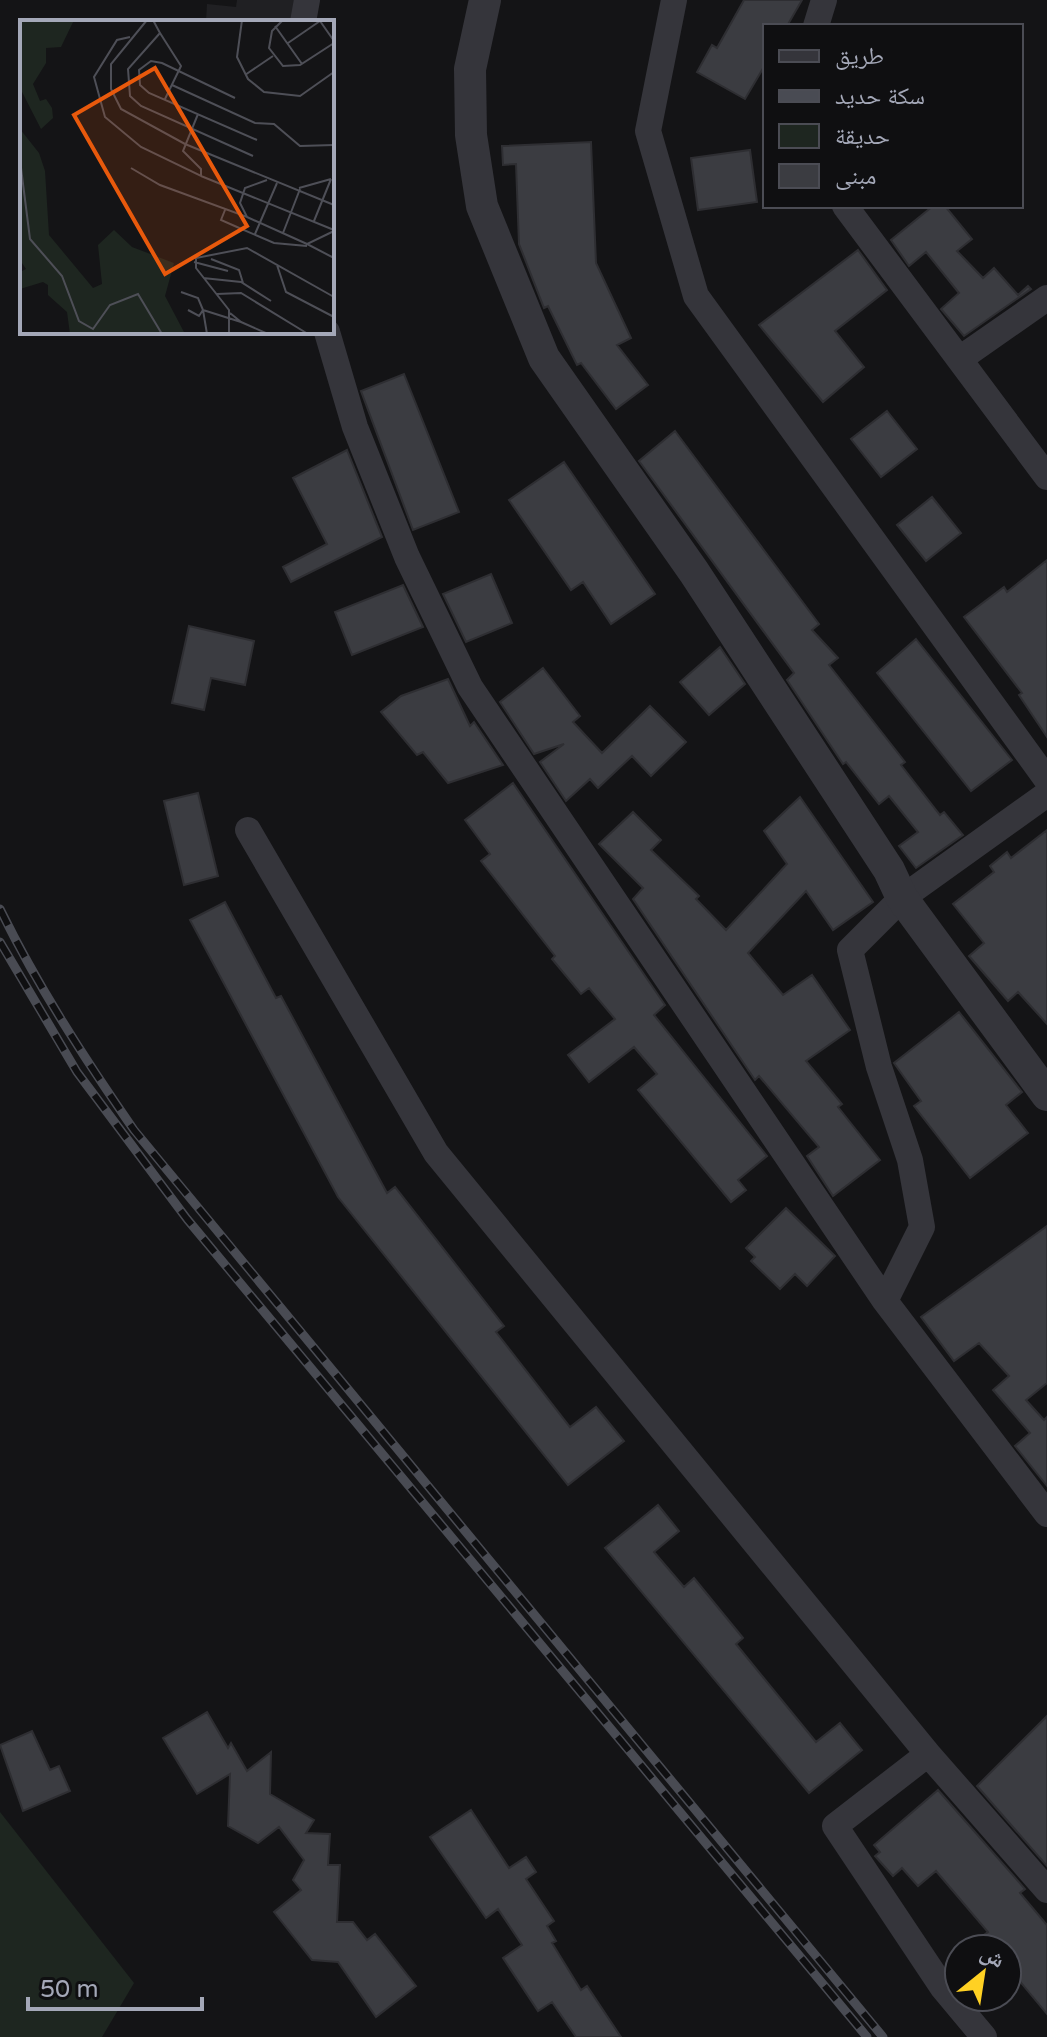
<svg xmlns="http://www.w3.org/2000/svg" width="1047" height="2037" viewBox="0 0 1047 2037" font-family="'Varela Round','Noto Naskh Arabic',sans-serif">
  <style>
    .built { fill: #202023 }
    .green { fill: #1e2620 }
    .building { fill: #3b3c41; stroke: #2e2e32; stroke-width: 2 }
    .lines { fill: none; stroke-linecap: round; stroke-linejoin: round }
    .minor { stroke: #35353b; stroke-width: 26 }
    .tertiary { stroke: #35353b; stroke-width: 32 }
    .rail-casing { stroke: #494b53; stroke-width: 9 }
    .rail { stroke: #0f0f11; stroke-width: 6; stroke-dasharray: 18; stroke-linecap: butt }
    .inset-road { fill: none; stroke: #4e4f57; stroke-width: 2 }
    .view { fill: #e8590c; fill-opacity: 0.15; stroke: #e8590c; stroke-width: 4 }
    .inset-edge { fill: none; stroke: #a4a8b8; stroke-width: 4 }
  </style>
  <rect width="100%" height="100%" fill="#141416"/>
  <path class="built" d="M 237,0 L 301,0 L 299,22 L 206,22 L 207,4 L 236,7 Z"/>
  <path class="green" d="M 0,1812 L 134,1983 L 102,2037 L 0,2037 Z"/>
  <path class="building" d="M 744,0 L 802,0 L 787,26 L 765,26 L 765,65 L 745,99 L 697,72 L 712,45 L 717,48 Z
    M 591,142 L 596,263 L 631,338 L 617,345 L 648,385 L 616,409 L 581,363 L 577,365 L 548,306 L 544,308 L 519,244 L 516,164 L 503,165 L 502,146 Z
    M 750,150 L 757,202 L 698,210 L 691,158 Z
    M 933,206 L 945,206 L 972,239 L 957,251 L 983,278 L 994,268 L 1018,295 L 1028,286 L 1031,289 L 964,336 L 941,309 L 959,293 L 926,252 L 909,266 L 891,240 Z
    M 858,250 L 887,290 L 835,331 L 864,367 L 823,402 L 759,325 Z
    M 404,374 L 459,512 L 413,530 L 361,391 Z
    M 887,411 L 917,449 L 881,477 L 851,439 Z
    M 675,431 L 819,624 L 812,630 L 838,658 L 829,665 L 905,762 L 901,765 L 940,815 L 944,812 L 963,835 L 916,868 L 899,846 L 918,832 L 889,796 L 879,804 L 846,762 L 843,764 L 787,680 L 794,673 L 639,461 Z
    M 347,450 L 382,537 L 291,582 L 283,567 L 327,544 L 293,478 Z
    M 564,462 L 655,594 L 611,624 L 583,582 L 571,590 L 509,500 Z
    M 932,497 L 961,533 L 926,561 L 897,525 Z
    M 1047,560 L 1047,737 L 1019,695 L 1022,693 L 964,617 L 1004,587 L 1007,592 Z
    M 491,574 L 512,623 L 466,642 L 443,594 Z
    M 403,585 L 423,627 L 352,655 L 335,612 Z
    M 189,626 L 254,641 L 245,685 L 211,678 L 204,710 L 172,703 Z
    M 916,639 L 1012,760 L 971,791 L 877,673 Z
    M 720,647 L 745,684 L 709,715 L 680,682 Z
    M 543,668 L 580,716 L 573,722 L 602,753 L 650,706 L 686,742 L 651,776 L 632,756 L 598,788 L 590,779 L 566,801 L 540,762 L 564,744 L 534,754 L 500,702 Z
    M 448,679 L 470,726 L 474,722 L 503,765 L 448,783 L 423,752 L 417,755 L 381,712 L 401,696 Z
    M 513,783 L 665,1005 L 654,1015 L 767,1156 L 738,1180 L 746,1190 L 731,1202 L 638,1090 L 657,1074 L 634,1047 L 589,1082 L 568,1055 L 615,1019 L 589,988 L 581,994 L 552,959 L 555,956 L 481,861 L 490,854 L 465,820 Z
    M 198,793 L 218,876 L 184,885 L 164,801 Z
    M 800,797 L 873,902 L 833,930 L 806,891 L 748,953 L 783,995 L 812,975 L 850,1030 L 806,1061 L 842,1104 L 838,1107 L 880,1160 L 833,1196 L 807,1156 L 819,1147 L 759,1076 L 755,1080 L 633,899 L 643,888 L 599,844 L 633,812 L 661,840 L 651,850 L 699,896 L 696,899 L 726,930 L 787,864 L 764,831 Z
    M 1047,830 L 1047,1024 L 1018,992 L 1008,1001 L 969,956 L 984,943 L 953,904 L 994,872 L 990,866 L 1007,852 L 1011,858 Z
    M 225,902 L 276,998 L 281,996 L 387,1193 L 395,1187 L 504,1326 L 496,1332 L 570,1427 L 596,1407 L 624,1441 L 568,1485 L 338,1197 L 190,920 Z
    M 959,1012 L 1022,1092 L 1006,1105 L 1028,1133 L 970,1178 L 914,1106 L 921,1101 L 894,1063 Z
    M 786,1208 L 835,1256 L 807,1286 L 795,1274 L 780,1289 L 751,1261 L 755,1257 L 746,1248 Z
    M 1047,1226 L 1047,1383 L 1026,1400 L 1044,1420 L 1047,1417 L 1047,1486 L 1015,1446 L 1030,1433 L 993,1390 L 1009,1376 L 979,1343 L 954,1361 L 921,1317 Z
    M 658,1505 L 679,1531 L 654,1552 L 684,1587 L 694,1578 L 743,1638 L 736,1644 L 816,1742 L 840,1723 L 862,1750 L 809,1793 L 605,1548 Z
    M 207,1712 L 228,1748 L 231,1743 L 247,1771 L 271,1752 L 270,1794 L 314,1820 L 306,1833 L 330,1834 L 328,1865 L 340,1865 L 337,1922 L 353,1922 L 367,1940 L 375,1934 L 416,1986 L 376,2017 L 338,1962 L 312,1960 L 274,1912 L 301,1890 L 293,1880 L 304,1860 L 279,1827 L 258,1843 L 228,1826 L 230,1774 L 197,1794 L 163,1738 Z
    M 1047,1716 L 1047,1866 L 977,1786 Z
    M 32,1731 L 50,1770 L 59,1766 L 70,1791 L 23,1811 L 0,1745 Z
    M 938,1790 L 1025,1889 L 1020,1893 L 1047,1925 L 1047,2014 L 1007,1966 L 1007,1949 L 991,1949 L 981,1937 L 988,1932 L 936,1871 L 918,1886 L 902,1868 L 893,1876 L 875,1856 L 880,1852 L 874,1845 Z
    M 471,1810 L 509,1868 L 526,1857 L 536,1872 L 526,1879 L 554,1921 L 547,1926 L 556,1941 L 552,1943 L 581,1990 L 587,1986 L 621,2037 L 576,2037 L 552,2002 L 538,2011 L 503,1958 L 522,1945 L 498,1909 L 486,1918 L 430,1837 Z"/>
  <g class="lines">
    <path class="minor" d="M 674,0 L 648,131 L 696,296 L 1047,780
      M 303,22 L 307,0
      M 816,26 L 824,0
      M 845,206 L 1047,477
      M 327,332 L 355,427 L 407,557 L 470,687 L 885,1301 L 922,1227 L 910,1160 L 879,1067 L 850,950 L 902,898 L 1047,794
      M 961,358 L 1047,298
      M 248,830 L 436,1153 L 928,1754 L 1047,1890
      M 885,1301 L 1047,1514
      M 928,1754 L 835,1826 L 943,1988 L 984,2037"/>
    <path class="tertiary" d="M 485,0 L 470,69 L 471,135 L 482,206 L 544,358 L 694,572 L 889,870 L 902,898 L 1047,1095"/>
    <defs>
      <path id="rail" d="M 0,909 C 38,987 85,1059 134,1130 L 883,2037
        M 0,942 L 77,1072 L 187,1219 L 867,2037"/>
    </defs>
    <use href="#rail" class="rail-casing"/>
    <use href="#rail" class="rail"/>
  </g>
  <g transform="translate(20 20)">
    <rect width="314" height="314" fill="#141416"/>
    <path d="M 0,0 L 54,0 L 41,27 L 26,28 L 26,43 L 13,64 L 20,81 L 26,79 L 32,88 L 33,98 L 21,109 L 0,68 ZM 0,109 L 19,133 L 25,151 L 29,215 L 73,268 L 82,264 L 78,225 L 94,210 L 112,227 L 154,243 L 145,276 L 165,314 L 50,314 L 47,292 L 28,275 L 28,265 L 23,262 L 0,269 L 0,252 L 6,249 L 0,240 Z" fill="#1e2620"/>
    <path class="inset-road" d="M 127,0 L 91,44 L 91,69 L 101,89 L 165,124 L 314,185M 133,0 L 140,13 L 108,49 L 110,76 L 121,86 L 233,136M 222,0 L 217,37 L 228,59 L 244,72 L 280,76 L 314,52M 263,0 L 252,11 L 249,28 L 263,46 L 280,45 L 314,23M 300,1 L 314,21M 255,6 L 282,44M 140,13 L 161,46 L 145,79M 110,17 L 97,20 L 74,57 L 85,97 L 121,127 L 181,156 L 181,149 L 163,131 L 178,94M 268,23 L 300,1M 225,55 L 253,36M 152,65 L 235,103 L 254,104 L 280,126 L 314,125M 215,78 L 142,43 L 131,41 L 119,50 L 120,65 L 129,73 L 237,120M 0,140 L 10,219 L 42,256 L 59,301 L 73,309 L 90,285 L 118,274 L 142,314M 111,148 L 140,165 L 227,197 L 220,183 L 225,168 L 247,160M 181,156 L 314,210M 279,168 L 311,159M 205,190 L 201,200 L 217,207 L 254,223 L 287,226M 227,197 L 287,224M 294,201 L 311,159M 314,211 L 287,224 L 314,238M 263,213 L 280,169M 235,214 L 257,163M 191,239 L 219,250 L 223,263M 174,242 L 208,251M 257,245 L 266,272 L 314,297M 183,258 L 221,262 L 251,281M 161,272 L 178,278 L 183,290 L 179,296 L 168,290M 197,274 L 221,273 L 288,314M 221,302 L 248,314M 187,314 L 183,290 L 221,302 L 210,293M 209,314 L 209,290 L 176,248 L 176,238 L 227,228 L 314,277"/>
    <path class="view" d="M 135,48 L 227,206 L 145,254 L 54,95 Z"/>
    <rect width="314" height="314" class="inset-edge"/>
  </g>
  <rect x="763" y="24" width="260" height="184" fill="#0f0f11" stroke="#4b4c54" stroke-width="2"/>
  <rect x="779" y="50" width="40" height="12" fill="#35353b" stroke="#4b4c54" stroke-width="2"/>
  <text x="835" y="64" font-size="24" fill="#a4a8b8">طريق</text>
  <rect x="779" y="90" width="40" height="12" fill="#494b53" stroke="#4b4c54" stroke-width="2"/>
  <text x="835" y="104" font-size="24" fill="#a4a8b8">سكة حديد</text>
  <rect x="779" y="124" width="40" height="24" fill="#1e2620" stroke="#4b4c54" stroke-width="2"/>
  <text x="835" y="144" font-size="24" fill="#a4a8b8">حديقة</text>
  <rect x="779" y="164" width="40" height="24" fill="#3b3c41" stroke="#4b4c54" stroke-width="2"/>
  <text x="835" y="184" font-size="24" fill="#a4a8b8">مبنى</text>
  <g transform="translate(983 1973) rotate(30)"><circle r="38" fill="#0f0f11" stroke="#4b4c54" stroke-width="2"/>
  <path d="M0-6L14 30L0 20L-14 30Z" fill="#ffd123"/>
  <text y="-12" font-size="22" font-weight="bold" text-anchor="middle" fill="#a4a8b8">ش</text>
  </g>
  <path d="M28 1997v12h174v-12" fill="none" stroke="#a4a8b8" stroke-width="4"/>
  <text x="40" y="1997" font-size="24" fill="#a4a8b8" stroke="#0f0f11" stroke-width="6" paint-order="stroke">50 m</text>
</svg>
